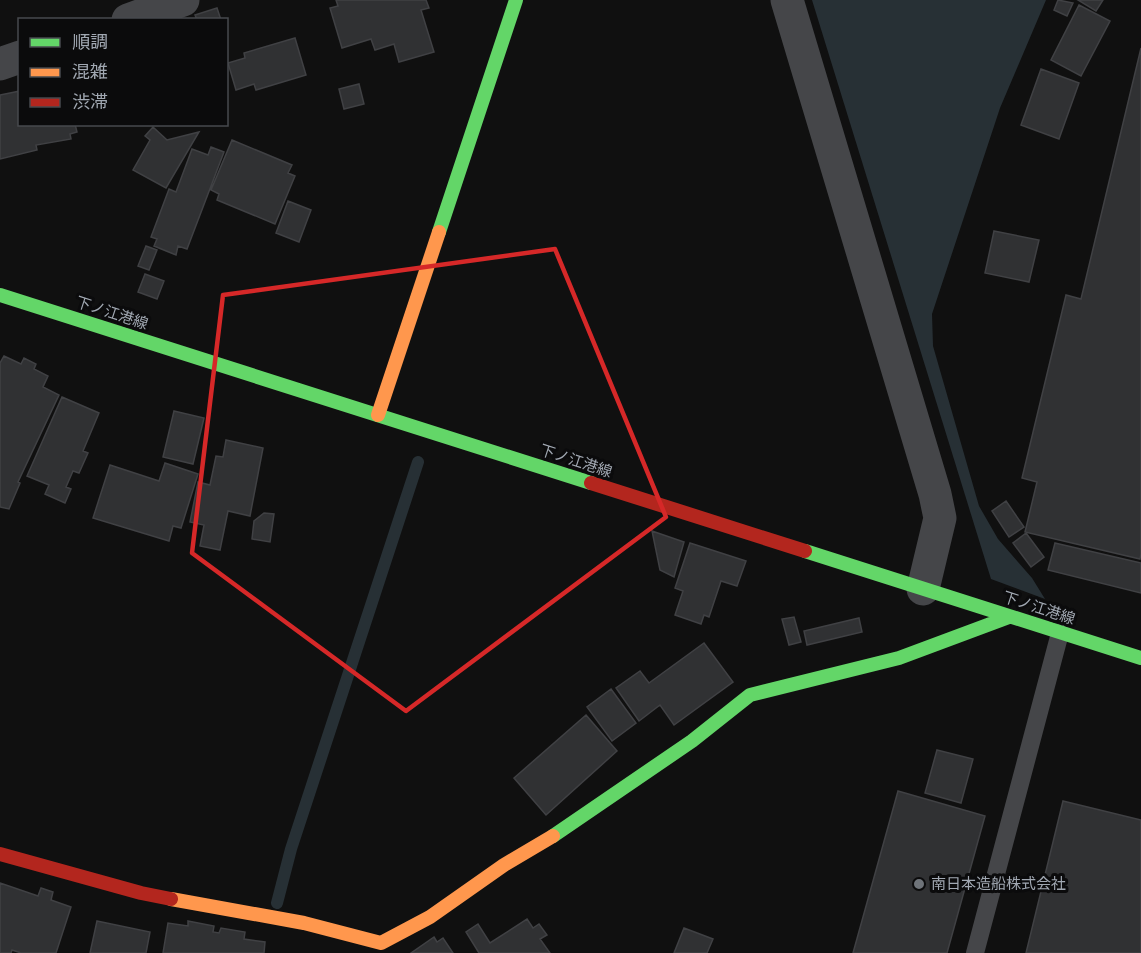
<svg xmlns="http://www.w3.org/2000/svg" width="1141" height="953" viewBox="0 0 1141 953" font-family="Figtree,'Noto Sans JP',sans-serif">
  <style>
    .water { fill: #273035 }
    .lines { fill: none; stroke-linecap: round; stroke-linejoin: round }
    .stream { stroke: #273035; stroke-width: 12 }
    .building { fill: #303133; stroke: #404144; stroke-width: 1.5 }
    .lane { stroke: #454649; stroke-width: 18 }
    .street { stroke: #454649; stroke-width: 33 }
    .fast { stroke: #63d668; stroke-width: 14 }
    .slow { stroke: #ff974d; stroke-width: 14 }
    .jam { stroke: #b3261e; stroke-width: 14 }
    .marked { fill: none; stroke: #d62828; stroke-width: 4.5; stroke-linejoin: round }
    .poi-dot { fill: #6e7379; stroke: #0b0b0c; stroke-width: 2 }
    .labels { text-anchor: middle; stroke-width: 6; stroke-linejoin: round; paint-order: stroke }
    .street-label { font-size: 15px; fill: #a1a8b2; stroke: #0b0b0c }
    .poi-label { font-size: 15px; fill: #a1a8b2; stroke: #0b0b0c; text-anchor: start }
  </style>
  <rect width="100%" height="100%" fill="#101010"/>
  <path class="water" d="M 812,0 L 1046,0 L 1000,108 L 932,314 L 933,346 L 979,506 L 998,539 L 1032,578 L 1045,599 L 991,579 Z"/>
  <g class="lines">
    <path class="stream" d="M 277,903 L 291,849 L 418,462"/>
  </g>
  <path class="building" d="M 336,0 L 426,0 L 429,8 L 421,10 L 434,52 L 399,62 L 394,44 L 375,50 L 371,39 L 342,48 L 330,8 L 338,6 Z
    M 1058,0 L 1073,3 L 1067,16 L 1054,10 Z
    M 1078,0 L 1103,0 L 1096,11 Z
    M 1079,5 L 1110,21 L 1081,76 L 1051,60 Z
    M 217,8 L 221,20 L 197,20 L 195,15 Z
    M 295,38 L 306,75 L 256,90 L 254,84 L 236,90 L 228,63 L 245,58 L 244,53 Z
    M 1141,48 L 1141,554 L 1140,559 L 1025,532 L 1037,482 L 1022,478 L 1066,295 L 1081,299 Z
    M 1041,69 L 1079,83 L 1059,139 L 1021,125 Z
    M 359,84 L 364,104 L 344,109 L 339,89 Z
    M 20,91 L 20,124 L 75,124 L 77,132 L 70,134 L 71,139 L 36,145 L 37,150 L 0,159 L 0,95 Z
    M 153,127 L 167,140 L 199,132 L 166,188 L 133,170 L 150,140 L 145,136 Z
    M 232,140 L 292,165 L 288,173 L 295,176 L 275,224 L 217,200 L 219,194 L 211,190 Z
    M 211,147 L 224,152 L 187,249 L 178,246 L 176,255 L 154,246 L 157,239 L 151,237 L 169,189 L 176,192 L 192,149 L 208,155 Z
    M 288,201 L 311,210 L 299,242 L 276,233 Z
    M 994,231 L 1039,240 L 1029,282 L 985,273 Z
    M 146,246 L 157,250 L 149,270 L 138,266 Z
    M 145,274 L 164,281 L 157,299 L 138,292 Z
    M 4,356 L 21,364 L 24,358 L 36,364 L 34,369 L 48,376 L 43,387 L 59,395 L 18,482 L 20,483 L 9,509 L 0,507 L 0,363 Z
    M 62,397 L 99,413 L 83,451 L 88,453 L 79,473 L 73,471 L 66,487 L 71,489 L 65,503 L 45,494 L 49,485 L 27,476 Z
    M 174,411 L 204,418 L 193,464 L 163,457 Z
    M 226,440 L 263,448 L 250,516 L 228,511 L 220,550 L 200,546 L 204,525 L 190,522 L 198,482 L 210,485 L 216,456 L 223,457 Z
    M 165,463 L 198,474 L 181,528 L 173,526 L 169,541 L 93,518 L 110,465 L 159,481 Z
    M 1006,501 L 1024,527 L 1009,537 L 992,511 Z
    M 264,513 L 274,514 L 270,542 L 252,539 L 254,521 Z
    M 652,531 L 684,542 L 674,577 L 660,570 Z
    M 1026,533 L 1044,557 L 1031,567 L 1013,543 Z
    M 690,543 L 746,561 L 737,586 L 721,581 L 709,617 L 704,615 L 701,624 L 675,615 L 683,591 L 675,588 Z
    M 1055,543 L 1141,563 L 1141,593 L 1048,570 Z
    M 794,617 L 801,642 L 789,645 L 782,619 Z
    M 859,618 L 862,632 L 807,645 L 804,631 Z
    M 704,643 L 733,682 L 674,725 L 660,705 L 639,721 L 616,688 L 640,671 L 649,683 Z
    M 611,689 L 636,723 L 612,741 L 587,707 Z
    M 586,715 L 617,751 L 546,815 L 514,778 Z
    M 937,750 L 973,759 L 961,803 L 925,793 Z
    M 898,791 L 985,816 L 947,953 L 853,953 Z
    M 1063,801 L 1141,820 L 1141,953 L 1026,953 Z
    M 0,883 L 38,896 L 41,888 L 53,892 L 51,900 L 71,907 L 56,953 L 21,953 L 12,950 L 11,953 L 0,953 Z
    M 527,919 L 533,928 L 539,924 L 547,935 L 540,939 L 550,953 L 479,953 L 466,932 L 478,924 L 490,943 Z
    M 97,921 L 150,932 L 146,953 L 90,953 Z
    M 188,921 L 214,926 L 213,932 L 219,933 L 221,928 L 245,932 L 244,939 L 265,942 L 264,953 L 163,953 L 168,923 L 188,926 Z
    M 684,928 L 713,939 L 707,953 L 674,953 Z
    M 434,937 L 437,942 L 443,938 L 453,953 L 411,953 Z"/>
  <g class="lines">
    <path class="lane" d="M 975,953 L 1060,633"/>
    <path class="street" d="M 787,0 L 935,494 L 940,518 L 923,589
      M 128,20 L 183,0
      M 0,64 L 20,57"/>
    <path class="fast" d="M 439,232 L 516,0
      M 0,295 L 591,483
      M 805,551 L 1141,658
      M 553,836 L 692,741 L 750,695 L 899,658 L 1009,617"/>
    <path class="slow" d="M 378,415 L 439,232
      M 171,899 L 304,923 L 381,943 L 430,917 L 504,865 L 553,836"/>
    <path class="jam" d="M 591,483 L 805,551
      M 0,854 L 141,893 L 171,899"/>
  </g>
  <path class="marked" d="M 555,249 L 666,517 L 406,711 L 192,553 L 223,295 Z"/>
  <circle class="poi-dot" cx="919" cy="884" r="6"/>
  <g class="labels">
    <g class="street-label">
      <text transform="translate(112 313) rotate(18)" y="5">下ノ江港線</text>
      <text transform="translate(576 461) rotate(18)" y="5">下ノ江港線</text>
      <text transform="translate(1039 608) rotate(18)" y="5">下ノ江港線</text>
    </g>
    <g class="poi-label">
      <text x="931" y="889">南日本造船株式会社</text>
    </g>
  </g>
  <rect x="18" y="18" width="210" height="108" fill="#0b0b0c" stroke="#474a4e" stroke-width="1.5"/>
  <rect x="30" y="38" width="30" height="9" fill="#63d668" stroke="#474a4e" stroke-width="1.5"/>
  <text x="72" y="48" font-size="18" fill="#a1a8b2">順調</text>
  <rect x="30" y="68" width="30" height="9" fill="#ff974d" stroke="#474a4e" stroke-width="1.5"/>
  <text x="72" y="78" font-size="18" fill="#a1a8b2">混雑</text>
  <rect x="30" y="98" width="30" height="9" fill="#b3261e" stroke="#474a4e" stroke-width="1.5"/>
  <text x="72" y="108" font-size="18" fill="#a1a8b2">渋滞</text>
</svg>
